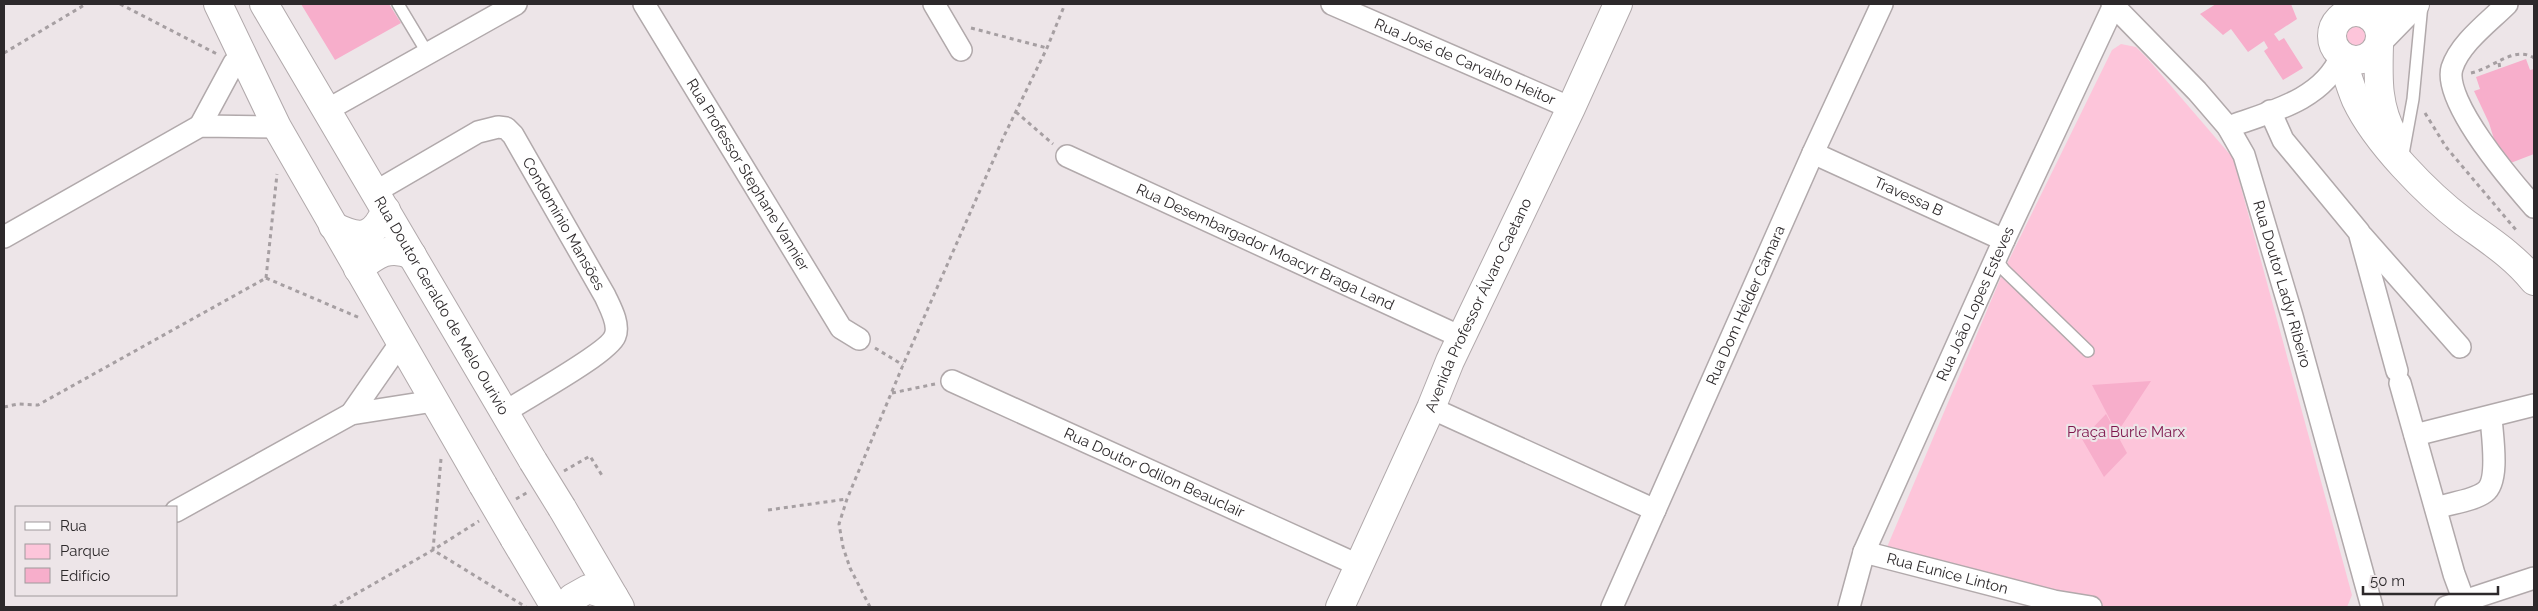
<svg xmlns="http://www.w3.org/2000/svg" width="2538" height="611" viewBox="0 0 2538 611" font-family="Raleway,sans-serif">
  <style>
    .green { fill: #fdc5da }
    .building { fill: #f7aecb }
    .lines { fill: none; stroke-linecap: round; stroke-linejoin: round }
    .service-casing { stroke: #b1a9ab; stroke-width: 14 }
    .minor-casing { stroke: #b1a9ab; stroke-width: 24 }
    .tertiary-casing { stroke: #b1a9ab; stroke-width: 30 }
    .path { stroke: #a69fa2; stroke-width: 3; stroke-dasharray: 4 4; stroke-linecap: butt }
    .service { stroke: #fff; stroke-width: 11 }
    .minor { stroke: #fff; stroke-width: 21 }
    .tertiary { stroke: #fff; stroke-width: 28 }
    .tertiary-bridge-casing { stroke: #b1a9ab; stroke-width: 30; stroke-linecap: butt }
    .tertiary-bridge { stroke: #fff; stroke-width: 28 }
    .labels { text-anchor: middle; stroke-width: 4.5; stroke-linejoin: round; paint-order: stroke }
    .street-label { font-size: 15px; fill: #2d292b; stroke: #ede5e8 }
    .park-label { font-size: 15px; fill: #7e174d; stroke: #ede5e8 }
  </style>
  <rect width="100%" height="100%" fill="#ede5e8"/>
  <path class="green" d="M2339 36a17 17 0 1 1 34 0a17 17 0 1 1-34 0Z
    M 2121,44 L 2136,47 L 2147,58 L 2233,158 L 2352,595 L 2347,607 L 2079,607 L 1882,559 L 2004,270 L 2112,50 Z"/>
  <path class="building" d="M 301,4 L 389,4 L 401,23 L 335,60 Z
    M 2216,4 L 2291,4 L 2297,19 L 2274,34 L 2279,41 L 2284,38 L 2303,68 L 2283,80 L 2264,51 L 2268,48 L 2264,41 L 2248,52 L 2231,29 L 2223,35 L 2200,14 Z
    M 2526,59 L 2530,70 L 2534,69 L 2534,154 L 2508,164 L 2502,150 L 2498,152 L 2489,123 L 2474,91 L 2480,89 L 2476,77 Z
    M 2151,381 L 2117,433 L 2092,385 Z
    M 2106,414 L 2127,453 L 2104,477 L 2082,439 Z"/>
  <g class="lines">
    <defs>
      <path id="service" d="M 398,4 L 428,54
        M 2403,154 L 2413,99 L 2422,4
        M 1996,259 L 2004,270 L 2088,351"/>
      <g id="minor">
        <path id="s1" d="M 644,4 L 841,328 L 859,339"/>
        <path d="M 934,4 L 961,50"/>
        <path id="s2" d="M 1332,4 L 1571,108"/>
        <path id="s3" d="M 2112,4 L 2197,91 L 2228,127 L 2244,155 L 2292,316 L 2372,607"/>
        <path d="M 2507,4 C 2489,22 2460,43 2452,68 C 2442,101 2512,182 2534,207"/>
        <path d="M 2379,45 L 2417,6"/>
        <path d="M 327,110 L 516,4"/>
        <path d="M 2270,111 L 2283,140 L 2359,232 L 2397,371"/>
        <path d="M 200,126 L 234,63 L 243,55"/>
        <path d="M 2228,127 C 2270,112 2323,100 2341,56"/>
        <path id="s4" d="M 1813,153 L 2004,240"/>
        <path id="s5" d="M 1067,156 L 1461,337"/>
        <path id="s6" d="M 375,192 L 478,132 L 498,127 L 506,128 L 513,135 L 605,296 C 610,307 620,324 615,336 C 609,353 524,399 505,412"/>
        <path d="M 2362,236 L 2460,347"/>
        <path d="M 4,237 L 200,126 L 277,127"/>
        <path id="s7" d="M 952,381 L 1358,565"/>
        <path d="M 2400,383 L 2454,574 L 2464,601"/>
        <path d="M 1431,408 L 1655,510"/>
        <path d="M 351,414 L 401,342"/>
        <path d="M 2415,435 L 2534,405"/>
        <path d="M 2436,508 C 2450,503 2473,501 2485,492 C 2500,481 2492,435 2491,417"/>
        <path d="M 176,511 L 351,414 L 434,401"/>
        <path id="s8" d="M 1864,552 L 2054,601 L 2091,607"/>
        <path id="s9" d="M 1612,607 L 1813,153 L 1882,4"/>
        <path id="s10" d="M 1849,607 L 1864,552 L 2004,240 L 2114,5"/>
        <path d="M 2446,607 L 2534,578"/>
      </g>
      <g id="tertiary">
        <path d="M 218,4 L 277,127 L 483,485"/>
        <path id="s11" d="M 264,4 L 533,461"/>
        <circle cx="2356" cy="36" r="24"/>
        <path d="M 2368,15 L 2397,12 L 2415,4"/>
        <path d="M 2379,45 C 2378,79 2377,107 2394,137"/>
        <path d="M 2341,56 C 2346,71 2350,86 2356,100 C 2376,142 2427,194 2464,222 C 2490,241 2514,256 2534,281"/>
        <path d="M 333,226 C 360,239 372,240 386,210"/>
        <path d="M 358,269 C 377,254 389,245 412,255"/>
        <path d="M 562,508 L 620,607"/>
        <path d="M 514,538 L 555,607"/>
        <path d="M 566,607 L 572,598 L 588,589 L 614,597"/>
        <path id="s12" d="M 1340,607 L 1431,408 L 1450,361 L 1571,108 L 1618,4"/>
      </g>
    </defs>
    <use href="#service" class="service-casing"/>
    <use href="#minor" class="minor-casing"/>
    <use href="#tertiary" class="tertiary-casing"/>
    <path class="path" d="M 120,4 L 217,54
      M 971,28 L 1047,48
      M 4,53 L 86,4
      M 2499,63 L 2500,69
      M 2471,73 C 2494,68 2514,45 2534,58
      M 1016,112 L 1053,144
      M 2425,113 L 2446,147 L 2516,230
      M 266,278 L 277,174
      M 266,278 L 360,318
      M 875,348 L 903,365
      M 892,393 L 935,384
      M 4,407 L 18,404 L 38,405 L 266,278
      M 441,459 L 433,550 L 526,607
      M 564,471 L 590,456 L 603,477
      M 516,499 L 528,492
      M 768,510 L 847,499
      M 333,607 L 433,550 L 479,521
      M 870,607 L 850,568 L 843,547 L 839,524 L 847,499 L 903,365 L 1004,136 L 1047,48 L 1065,4"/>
    <use href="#service" class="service"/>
    <use href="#minor" class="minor"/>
    <use href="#tertiary" class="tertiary"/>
    <defs>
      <path id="tertiary-bridge" d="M 533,461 L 562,508
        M 483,485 L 514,538"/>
    </defs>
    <use href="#tertiary-bridge" class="tertiary-bridge-casing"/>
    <use href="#tertiary-bridge" class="tertiary-bridge"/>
  </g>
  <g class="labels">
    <g class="street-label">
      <text dy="5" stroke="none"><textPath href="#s2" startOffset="145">Rua José de Carvalho Heitor</textPath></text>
      <text dy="5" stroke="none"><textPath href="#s1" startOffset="200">Rua Professor Stephane Vannier</textPath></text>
      <text dy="5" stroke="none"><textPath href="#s4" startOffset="105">Travessa B</textPath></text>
      <text dy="5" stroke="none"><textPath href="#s6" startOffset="260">Condomínio Mansões</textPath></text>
      <text dy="5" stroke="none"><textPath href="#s5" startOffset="218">Rua Desembargador Moacyr Braga Land</textPath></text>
      <text dy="5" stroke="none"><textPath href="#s3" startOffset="336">Rua Doutor Ladyr Ribeiro</textPath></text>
      <text dy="5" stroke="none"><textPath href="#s10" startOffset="329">Rua João Lopes Esteves</textPath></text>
      <text dy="5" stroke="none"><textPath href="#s12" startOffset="332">Avenida Professor Álvaro Caetano</textPath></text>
      <text dy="5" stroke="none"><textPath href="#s9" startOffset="330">Rua Dom Hélder Câmara</textPath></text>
      <text dy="5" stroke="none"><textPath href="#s11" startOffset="350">Rua Doutor Geraldo de Melo Ourivio</textPath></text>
      <text dy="5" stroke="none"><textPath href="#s7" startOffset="222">Rua Doutor Odilon Beauclair</textPath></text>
      <text dy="5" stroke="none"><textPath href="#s8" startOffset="86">Rua Eunice Linton</textPath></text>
    </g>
    <g class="park-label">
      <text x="2126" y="437">Praça Burle Marx</text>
    </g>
  </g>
  <rect width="2538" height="611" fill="none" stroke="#2d292b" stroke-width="10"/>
  <rect x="15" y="506" width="162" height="90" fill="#ede5e8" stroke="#a09a9c"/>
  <rect x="25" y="522" width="25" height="8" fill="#ffffff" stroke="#a09a9c"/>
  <text x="60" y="531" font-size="15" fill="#2d292b">Rua</text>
  <rect x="25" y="544" width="25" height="15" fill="#fdc5da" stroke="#a09a9c"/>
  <text x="60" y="556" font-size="15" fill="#2d292b">Parque</text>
  <rect x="25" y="568" width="25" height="15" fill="#f7aecb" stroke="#a09a9c"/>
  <text x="60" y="581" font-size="15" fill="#2d292b">Edifício</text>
  <path d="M2363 586v8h135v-8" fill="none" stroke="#2d292b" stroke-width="2.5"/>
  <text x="2370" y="586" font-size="15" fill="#2d292b" stroke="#ede5e8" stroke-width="4" paint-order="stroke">50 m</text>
</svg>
